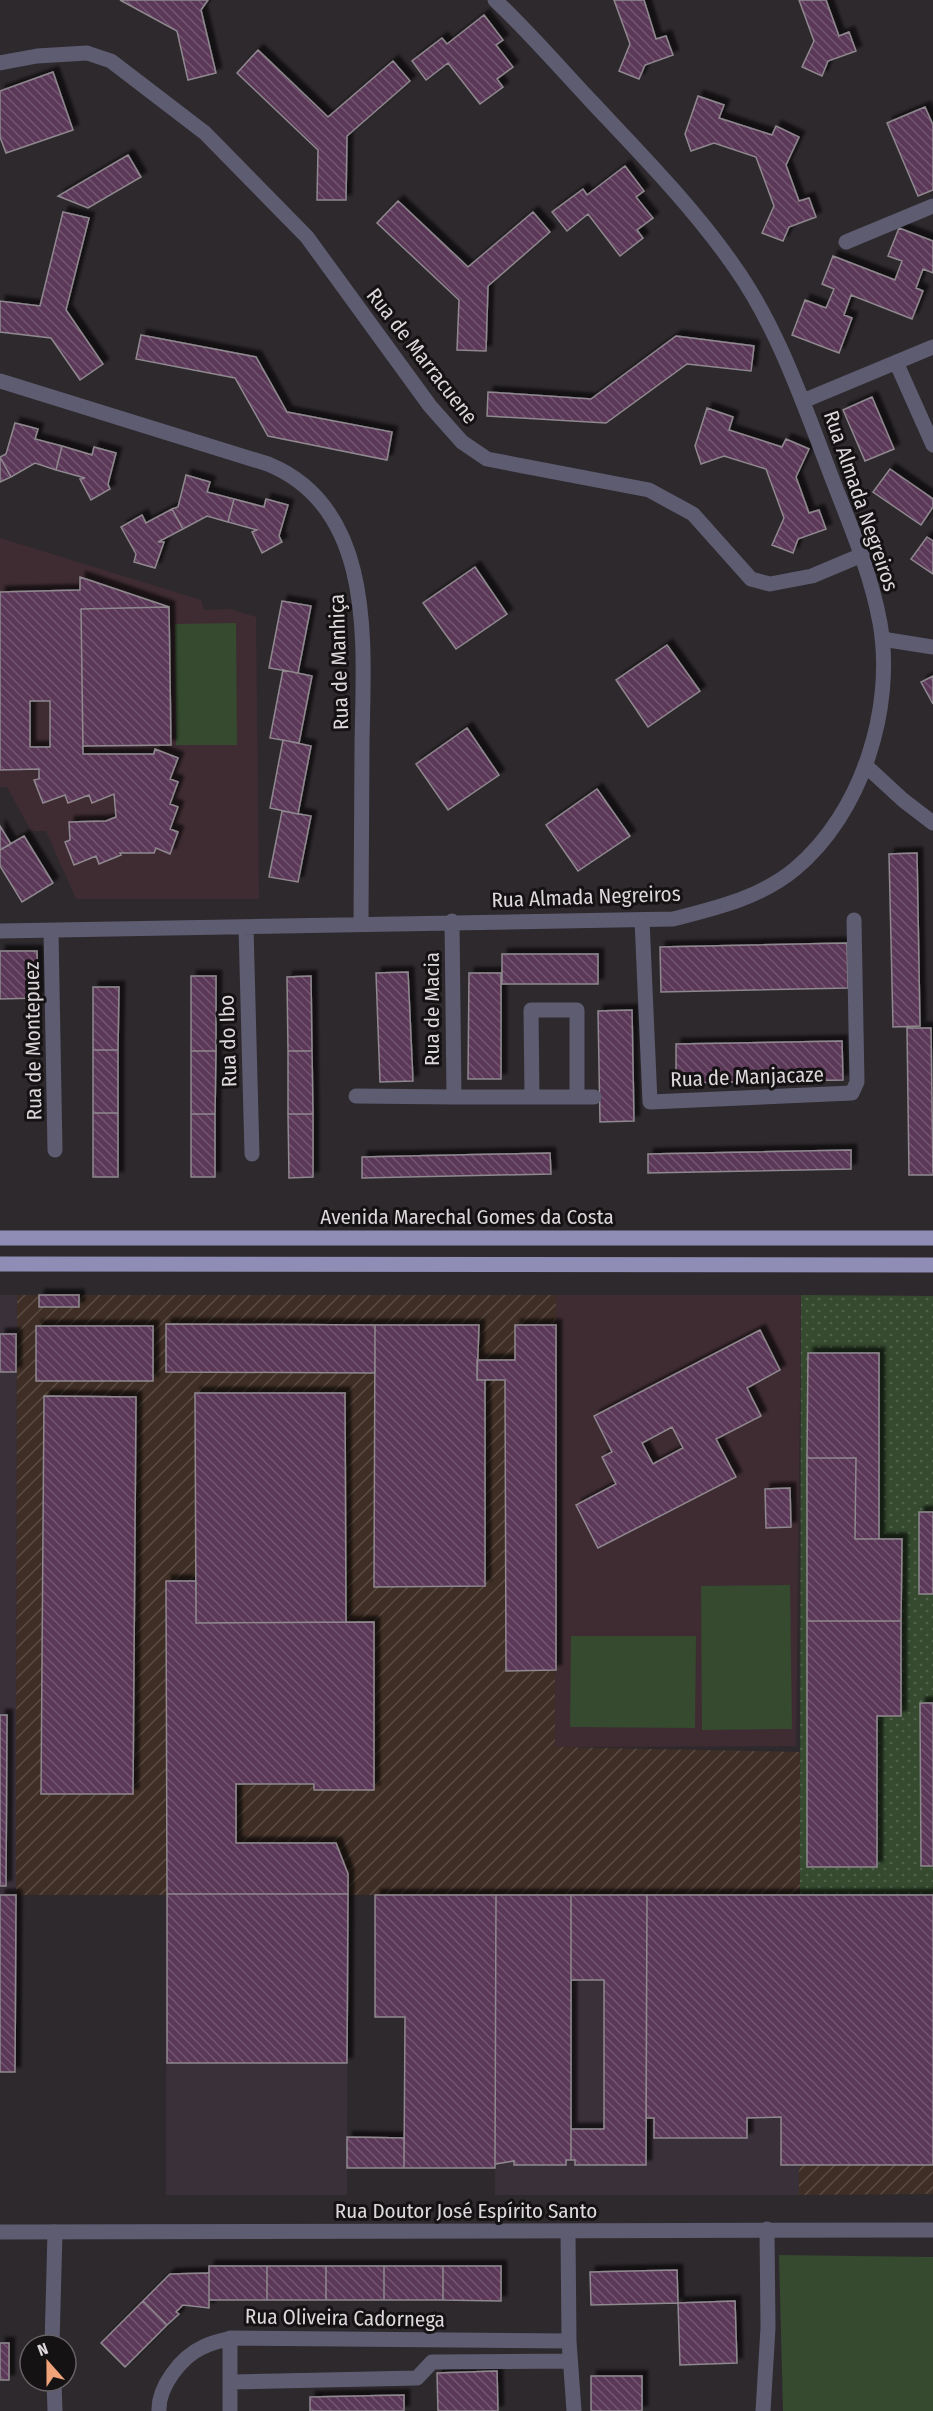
<svg xmlns="http://www.w3.org/2000/svg" width="933" height="2411" viewBox="0 0 933 2411" font-family="'Fira Sans Condensed',sans-serif">
  <style>
    .built { fill: #3a3039 }
    .industrial { fill: url(#industrial-furrows) }
    .education { fill: #3f2c33 }
    .grass { fill: url(#grass-dots) }
    .garden { fill: #354a2f }
    .building { fill: url(#building-back-hatch); stroke: #8f898f; stroke-width: 1.5; fill-rule: evenodd; filter: url(#shadow) }
    .lines { fill: none; stroke-linecap: round; stroke-linejoin: round }
    .minor { stroke: #5d5c70; stroke-width: 15 }
    .tertiary { stroke: #5d5c70; stroke-width: 15 }
    .primary { stroke: #8f8db5; stroke-width: 15 }
    .labels { text-anchor: middle; stroke-width: 6; stroke-linejoin: round; paint-order: stroke }
    .street-label { font-size: 21px; fill: #dcd8db; stroke: #151214 }
  </style>
  <defs>
    <pattern id="industrial-furrows" width="10" height="10" patternUnits="userSpaceOnUse" patternTransform="scale(1.5)"><rect width="10" height="10" fill="#3f2e25"/><path d="M-1 1l2-2M0 10L10 0M9 11l2-2" fill="none" stroke="#5a4c44"/></pattern>
    <pattern id="grass-dots" width="8" height="8" patternUnits="userSpaceOnUse" patternTransform="scale(1.5)"><rect width="8" height="8" fill="#354a2f"/><path d="M2 2h.1M6 6h.1" fill="none" stroke="#52634d" stroke-width="1.8" stroke-linecap="round"/></pattern>
    <pattern id="building-back-hatch" width="6" height="6" patternUnits="userSpaceOnUse" patternTransform="scale(1.5)"><rect width="6" height="6" fill="#5b3858"/><path d="M-1 5l2 2M0 0l6 6M5-1l2 2" fill="none" stroke="#72546f"/></pattern>
    <filter id="shadow"><feDropShadow dx="5.5" dy="-5.5" stdDeviation="1.5" flood-color="#0009"/></filter>
  </defs>
  <rect width="100%" height="100%" fill="#2e292d"/>
  <path class="built" d="M 0,1295 L 17,1295 L 16,1895 L 0,1895 Z
    M 167,1894 L 348,1894 L 347,2195 L 166,2195 Z
    M 496,1895 L 800,1895 L 799,2195 L 495,2195 Z"/>
  <path class="industrial" d="M 17,1295 L 556,1295 L 555,1747 L 800,1752 L 800,1895 L 933,1895 L 933,2194 L 799,2195 L 800,1895 L 16,1895 Z"/>
  <path class="education" d="M 0,538 L 201,600 L 204,610 L 230,609 L 256,617 L 259,899 L 76,899 L 46,831 L 31,831 L 7,787 L 0,787 Z
    M 556,1295 L 801,1295 L 796,1746 L 555,1747 Z"/>
  <path class="grass" d="M 801,1295 L 933,1296 L 933,1895 L 800,1895 Z"/>
  <path class="garden" d="M 236,623 L 237,745 L 176,745 L 175,624 Z
    M 790,1585 L 792,1729 L 702,1730 L 701,1586 Z
    M 571,1636 L 696,1636 L 695,1728 L 570,1727 Z
    M 779,2255 L 933,2257 L 933,2411 L 783,2411 Z"/>
  <path class="building" d="M 120,0 L 208,0 L 201,10 L 216,73 L 188,80 L 177,31 Z
    M 614,0 L 644,0 L 656,39 L 666,36 L 673,55 L 645,65 L 639,79 L 619,71 L 630,44 Z
    M 799,0 L 826,0 L 839,36 L 849,32 L 856,51 L 828,61 L 822,76 L 802,67 L 814,41 Z
    M 484,15 L 503,40 L 496,45 L 513,67 L 497,79 L 503,87 L 480,104 L 448,63 L 426,80 L 412,61 L 442,38 L 447,44 Z
    M 258,50 L 328,117 L 393,61 L 410,81 L 347,136 L 346,200 L 317,200 L 318,150 L 237,73 Z
    M 53,72 L 73,130 L 6,153 L 0,137 L 0,91 Z
    M 698,96 L 724,105 L 719,118 L 772,135 L 776,126 L 799,137 L 786,165 L 799,201 L 809,198 L 816,217 L 789,227 L 783,241 L 762,233 L 774,206 L 756,157 L 714,143 L 691,151 L 685,134 Z
    M 925,107 L 933,125 L 933,190 L 918,196 L 887,123 Z
    M 128,155 L 141,177 L 88,208 L 58,196 Z
    M 625,166 L 644,191 L 636,197 L 653,218 L 637,230 L 643,238 L 620,256 L 588,214 L 567,231 L 552,212 L 583,189 L 587,195 Z
    M 398,201 L 468,267 L 533,212 L 550,232 L 488,286 L 486,351 L 457,350 L 459,300 L 377,223 Z
    M 63,212 L 89,218 L 66,310 L 103,364 L 80,380 L 51,338 L 0,332 L 0,301 L 40,306 Z
    M 899,228 L 933,241 L 933,273 L 923,269 L 916,288 L 923,291 L 912,319 L 851,295 L 844,315 L 852,318 L 839,353 L 792,335 L 805,300 L 826,308 L 834,289 L 822,284 L 833,256 L 895,280 L 902,261 L 888,256 Z
    M 141,335 L 256,357 L 287,412 L 392,432 L 387,460 L 268,436 L 235,378 L 136,359 Z
    M 676,336 L 754,346 L 751,371 L 687,364 L 606,423 L 487,416 L 488,392 L 591,399 Z
    M 872,397 L 894,449 L 865,461 L 843,410 Z
    M 707,408 L 733,417 L 729,430 L 782,447 L 786,439 L 809,449 L 796,477 L 809,513 L 819,510 L 826,529 L 798,539 L 793,553 L 772,545 L 784,518 L 766,469 L 724,456 L 701,464 L 695,446 Z
    M 15,423 L 38,429 L 35,439 L 62,446 L 56,470 L 35,463 L 11,477 L 0,457 L 6,454 Z
    M 62,446 L 92,455 L 94,447 L 116,453 L 108,484 L 110,489 L 91,500 L 80,479 L 85,478 L 56,470 Z
    M 0,457 L 11,477 L 0,482 Z
    M 890,469 L 933,499 L 933,507 L 921,525 L 873,492 Z
    M 186,475 L 210,482 L 207,492 L 234,499 L 228,522 L 207,516 L 183,529 L 172,509 L 178,507 Z
    M 234,499 L 264,507 L 266,499 L 288,505 L 279,536 L 282,542 L 262,553 L 252,532 L 257,530 L 228,522 Z
    M 172,509 L 183,529 L 158,542 L 164,542 L 155,568 L 134,562 L 136,554 L 121,527 L 142,515 L 146,523 Z
    M 927,537 L 933,541 L 933,574 L 911,559 Z
    M 475,567 L 507,614 L 456,649 L 423,603 Z
    M 80,577 L 169,607 L 81,609 L 83,754 L 154,754 L 155,749 L 178,758 L 170,779 L 178,782 L 170,804 L 178,807 L 170,829 L 178,832 L 170,854 L 156,848 L 154,853 L 120,853 L 121,855 L 99,864 L 96,856 L 74,865 L 65,842 L 70,840 L 69,822 L 106,821 L 116,817 L 114,794 L 92,803 L 89,795 L 68,803 L 65,795 L 43,803 L 34,780 L 39,779 L 39,769 L 0,770 L 0,592 L 80,590 ZM 30,701 L 50,701 L 50,747 L 30,747 Z
    M 282,601 L 311,606 L 298,673 L 269,668 Z
    M 169,607 L 171,745 L 83,746 L 81,609 Z
    M 667,645 L 700,691 L 648,727 L 616,680 Z
    M 283,670 L 312,676 L 299,743 L 270,738 Z
    M 933,676 L 933,704 L 921,682 Z
    M 467,728 L 499,775 L 448,810 L 416,764 Z
    M 283,740 L 311,746 L 298,814 L 270,808 Z
    M 597,789 L 630,836 L 578,871 L 546,825 Z
    M 282,811 L 311,816 L 298,882 L 269,877 Z
    M 0,826 L 11,844 L 0,850 Z
    M 24,836 L 53,883 L 22,902 L 0,866 L 0,850 Z
    M 917,853 L 920,1026 L 893,1027 L 889,854 Z
    M 847,943 L 848,988 L 661,992 L 660,947 Z
    M 0,951 L 37,951 L 38,998 L 0,999 Z
    M 502,954 L 598,954 L 598,984 L 502,984 Z
    M 408,972 L 413,1081 L 380,1082 L 376,973 Z
    M 469,973 L 501,973 L 501,1079 L 468,1079 Z
    M 191,976 L 216,976 L 216,1051 L 191,1051 Z
    M 311,976 L 312,1051 L 288,1051 L 287,977 Z
    M 93,987 L 119,987 L 118,1050 L 93,1050 Z
    M 632,1010 L 634,1121 L 600,1122 L 598,1011 Z
    M 907,1028 L 931,1028 L 933,1175 L 909,1175 Z
    M 842,1041 L 843,1080 L 676,1083 L 676,1044 Z
    M 93,1050 L 118,1050 L 118,1113 L 93,1113 Z
    M 191,1051 L 216,1051 L 215,1114 L 191,1114 Z
    M 288,1051 L 312,1051 L 313,1114 L 288,1114 Z
    M 93,1113 L 118,1113 L 118,1177 L 93,1177 Z
    M 191,1114 L 215,1114 L 215,1177 L 191,1177 Z
    M 288,1114 L 313,1114 L 313,1177 L 289,1178 Z
    M 851,1150 L 851,1169 L 648,1173 L 648,1154 Z
    M 550,1153 L 551,1174 L 362,1178 L 362,1157 Z
    M 39,1295 L 79,1295 L 79,1307 L 39,1307 Z
    M 166,1324 L 375,1325 L 375,1373 L 166,1372 Z
    M 375,1325 L 479,1325 L 477,1380 L 485,1380 L 485,1586 L 374,1587 Z
    M 515,1325 L 556,1325 L 556,1670 L 506,1671 L 505,1380 L 477,1380 L 477,1360 L 515,1360 Z
    M 36,1326 L 153,1326 L 153,1381 L 36,1381 Z
    M 760,1330 L 780,1370 L 747,1388 L 761,1416 L 716,1439 L 736,1477 L 598,1548 L 576,1505 L 616,1484 L 602,1457 L 612,1452 L 594,1416 ZM 672,1427 L 683,1448 L 653,1464 L 642,1443 Z
    M 0,1334 L 16,1334 L 16,1372 L 0,1372 Z
    M 808,1353 L 879,1353 L 879,1539 L 855,1539 L 856,1458 L 807,1458 Z
    M 195,1393 L 345,1393 L 346,1622 L 196,1623 Z
    M 44,1396 L 136,1397 L 133,1794 L 41,1794 Z
    M 807,1458 L 856,1458 L 855,1539 L 902,1539 L 901,1621 L 807,1621 Z
    M 790,1488 L 791,1527 L 766,1528 L 765,1489 Z
    M 919,1512 L 933,1512 L 933,1594 L 919,1594 Z
    M 166,1581 L 196,1581 L 196,1623 L 374,1622 L 374,1790 L 314,1790 L 314,1784 L 236,1784 L 236,1843 L 336,1843 L 348,1874 L 348,1894 L 167,1894 Z
    M 807,1621 L 901,1621 L 901,1716 L 877,1716 L 877,1867 L 807,1867 Z
    M 920,1703 L 933,1703 L 933,1866 L 921,1866 Z
    M 0,1715 L 7,1715 L 6,1886 L 0,1886 Z
    M 167,1894 L 348,1894 L 347,2063 L 167,2063 Z
    M 0,1895 L 16,1895 L 15,2072 L 0,2072 Z
    M 375,1895 L 496,1895 L 495,2168 L 404,2168 L 405,2017 L 375,2017 Z
    M 496,1895 L 571,1895 L 571,2160 L 566,2160 L 566,2165 L 514,2165 L 514,2161 L 495,2164 Z
    M 571,1895 L 647,1895 L 646,2165 L 575,2165 L 575,2160 L 571,2160 L 571,2129 L 604,2129 L 604,1980 L 571,1980 Z
    M 647,1895 L 933,1895 L 933,2165 L 781,2165 L 781,2117 L 747,2118 L 747,2138 L 654,2138 L 654,2118 L 646,2118 Z
    M 347,2137 L 404,2138 L 404,2168 L 347,2168 Z
    M 209,2266 L 267,2266 L 267,2300 L 209,2300 Z
    M 267,2266 L 326,2266 L 326,2300 L 267,2300 Z
    M 326,2266 L 384,2266 L 384,2300 L 326,2300 Z
    M 384,2266 L 443,2266 L 443,2300 L 384,2300 Z
    M 443,2266 L 501,2266 L 501,2301 L 443,2300 Z
    M 677,2270 L 678,2303 L 591,2305 L 590,2272 Z
    M 209,2273 L 209,2308 L 183,2305 L 176,2312 L 179,2314 L 167,2325 L 143,2301 L 170,2274 Z
    M 143,2301 L 167,2325 L 125,2367 L 101,2343 Z
    M 735,2301 L 737,2363 L 680,2365 L 678,2303 Z
    M 0,2343 L 9,2343 L 9,2380 L 0,2380 Z
    M 497,2371 L 498,2411 L 438,2411 L 437,2373 Z
    M 591,2376 L 642,2376 L 642,2411 L 591,2411 Z
    M 404,2395 L 404,2411 L 310,2411 L 310,2397 Z"/>
  <g class="lines">
    <path class="minor" d="M 0,63 L 37,56 L 87,53 L 111,61 L 205,133 L 307,237 L 430,406 L 462,442 L 487,459 L 649,490 L 693,514 L 751,579 L 770,584 L 812,576 L 862,555
      M 846,242 L 933,206
      M 896,362 L 933,445
      M 0,381 L 268,464 C 378,509 363,649 362,746 C 362,805 361,864 361,923
      M 803,401 L 933,347
      M 882,639 L 933,647
      M 865,765 L 903,800 L 933,823
      M 642,920 L 650,1102 L 852,1093 L 857,1082 L 854,920
      M 452,921 L 454,1097 L 594,1097
      M 246,927 L 252,1154
      M 0,931 L 673,919 C 716,908 760,898 795,869 C 862,813 895,708 880,623 C 870,568 846,516 827,465 C 801,397 776,325 734,266 C 694,208 639,152 591,101 C 559,67 529,32 495,0
      M 51,931 L 55,1150
      M 356,1096 L 454,1097
      M 532,1097 L 531,1010 L 577,1010 L 577,1097
      M 568,2232 L 569,2341 L 574,2411
      M 52,2345 L 55,2232
      M 54,2381 L 55,2411
      M 231,2382 L 417,2378 L 432,2362 L 570,2361
      M 159,2411 C 158,2387 181,2357 203,2347 C 211,2343 221,2341 230,2338 L 569,2341
      M 230,2411 L 230,2338
      M 763,2411 L 768,2328 L 767,2229"/>
    <path class="tertiary" d="M 0,2232 L 933,2230"/>
    <path class="primary" d="M 0,1238 L 933,1238
      M 0,1264 L 933,1265"/>
  </g>
  <g class="labels">
    <g class="street-label">
      <text transform="translate(422 356) rotate(52)" y="7">Rua de Marracuene</text>
      <text transform="translate(861 501) rotate(71)" y="7">Rua Almada Negreiros</text>
      <text transform="translate(339 662) rotate(-92)" y="7">Rua de Manhiça</text>
      <text transform="translate(586 897) rotate(-2)" y="7">Rua Almada Negreiros</text>
      <text transform="translate(432 1009) rotate(-90)" y="7">Rua de Macia</text>
      <text transform="translate(33 1041) rotate(-91)" y="7">Rua de Montepuez</text>
      <text transform="translate(228 1041) rotate(-92)" y="7">Rua do Ibo</text>
      <text transform="translate(747 1077) rotate(-2)" y="7">Rua de Manjacaze</text>
      <text x="467" y="1224">Avenida Marechal Gomes da Costa</text>
      <text x="466" y="2218">Rua Doutor José Espírito Santo</text>
      <text transform="translate(345 2318) rotate(1)" y="7">Rua Oliveira Cadornega</text>
    </g>
  </g>
  <g transform="translate(48 2363) rotate(339)"><circle r="28" fill="#151214" stroke="#656164" stroke-width="1.5"/>
  <path d="M0-4.5L10 22L0 15L-10 22Z" fill="#f0a279"/>
  <text y="-9" font-size="16" font-weight="bold" text-anchor="middle" fill="#dcd8db">N</text>
  </g>
</svg>
